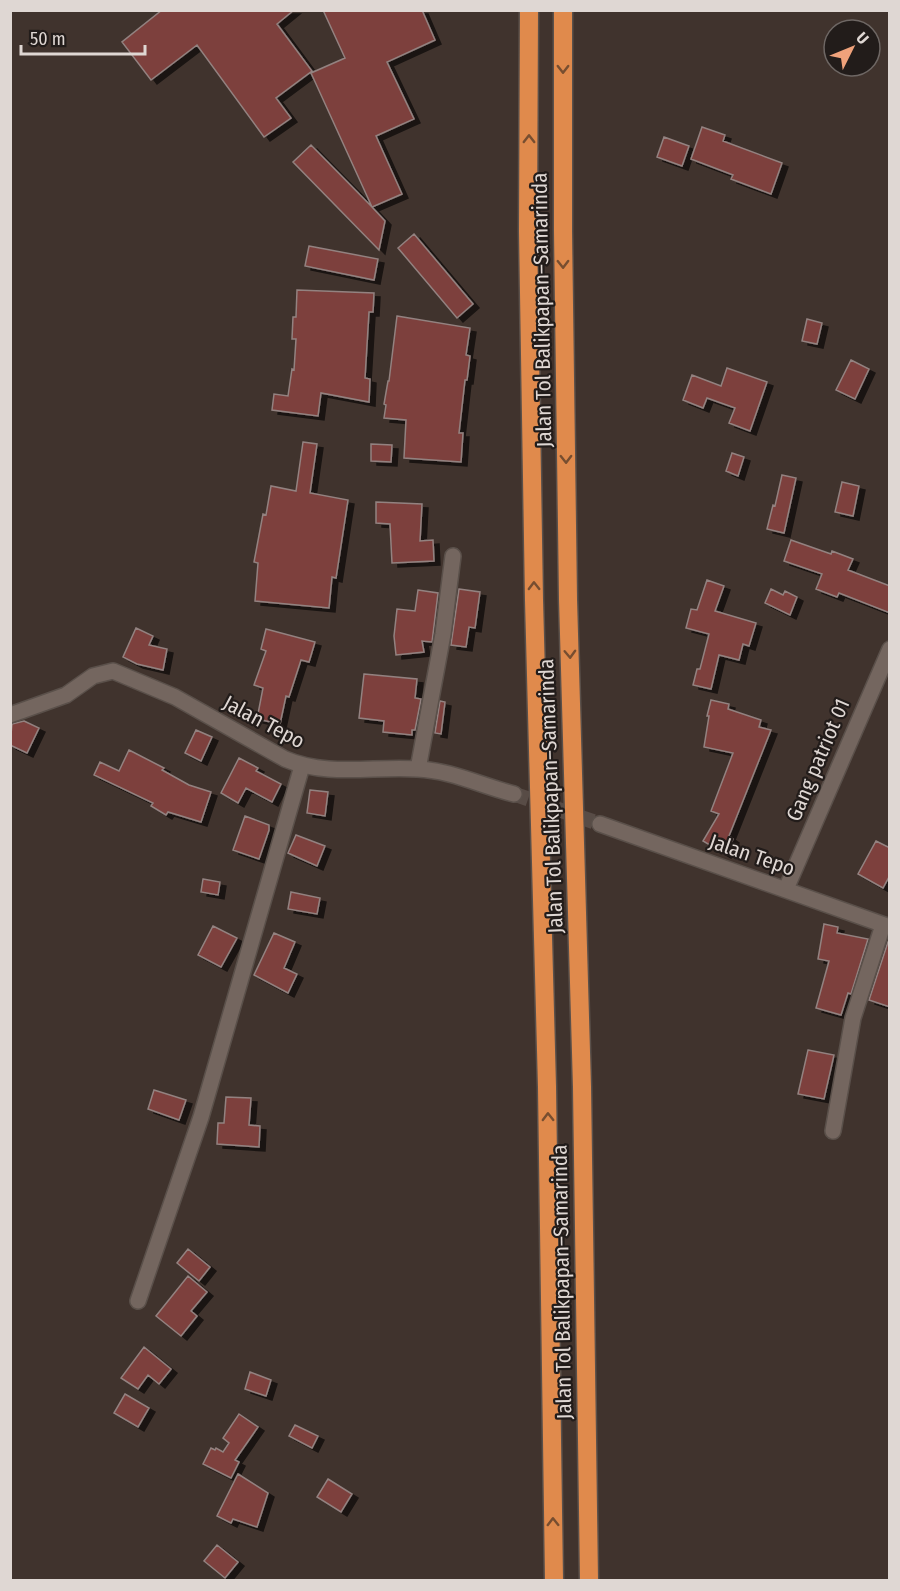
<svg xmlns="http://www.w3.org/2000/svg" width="900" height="1591" viewBox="0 0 900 1591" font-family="'Fira Sans Condensed',sans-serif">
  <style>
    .building { fill: #7d403c; stroke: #938280; stroke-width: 1.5; filter: url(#shadow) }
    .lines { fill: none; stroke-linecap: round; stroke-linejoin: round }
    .minor-tunnel { stroke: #584c46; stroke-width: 15; stroke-dasharray: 15 8; stroke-linecap: butt }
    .minor-casing { stroke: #5a504a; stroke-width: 18 }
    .highway-casing { stroke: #5a504a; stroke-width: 21 }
    .minor { stroke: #74665f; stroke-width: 15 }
    .highway { stroke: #e08a4c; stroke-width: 18 }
    .oneway { stroke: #774e30 }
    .labels { text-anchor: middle; stroke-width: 4.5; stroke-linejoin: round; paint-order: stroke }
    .street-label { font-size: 21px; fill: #dfd7d3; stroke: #221c1a }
  </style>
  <defs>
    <filter id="shadow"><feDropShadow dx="6" dy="4" stdDeviation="0" flood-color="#0009"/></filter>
  </defs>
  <rect width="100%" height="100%" fill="#40332d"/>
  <path class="building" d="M 162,10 L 294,10 L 277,24 L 312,71 L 276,98 L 291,118 L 264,137 L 197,45 L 151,80 L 122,42 Z
    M 323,10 L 422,10 L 435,40 L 387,62 L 414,119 L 376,136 L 402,194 L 372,207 L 385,221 L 379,250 L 293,162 L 311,145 L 372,207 L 311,73 L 345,58 Z
    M 702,127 L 725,135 L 723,141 L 782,163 L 771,194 L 731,179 L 733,175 L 691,159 Z
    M 664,137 L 689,146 L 682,166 L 657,157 Z
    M 414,234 L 473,304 L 457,318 L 398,248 Z
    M 309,246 L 378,259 L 374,280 L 305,266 Z
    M 297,290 L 374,293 L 373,312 L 369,312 L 365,378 L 370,379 L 369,402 L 321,393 L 318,416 L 272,410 L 274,394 L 288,396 L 292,369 L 294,370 L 296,339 L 292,339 L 293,317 L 296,317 Z
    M 397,316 L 470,328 L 466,355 L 470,356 L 467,380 L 465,380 L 459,433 L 463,433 L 461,462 L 404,458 L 406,420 L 384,418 L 386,405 L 384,404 L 388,381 L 389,381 Z
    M 807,319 L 822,323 L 817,344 L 802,341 Z
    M 851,360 L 869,369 L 855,399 L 836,390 Z
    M 727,368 L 767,382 L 750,431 L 729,423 L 735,408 L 707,398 L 703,408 L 683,400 L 692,375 L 721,386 Z
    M 303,442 L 317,444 L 310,493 L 348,500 L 336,578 L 332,577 L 329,608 L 255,601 L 258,563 L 254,562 L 263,514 L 266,515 L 271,486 L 296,491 Z
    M 371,444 L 392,445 L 391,462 L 371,461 Z
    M 732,453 L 744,457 L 738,476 L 726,471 Z
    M 782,475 L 796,478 L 784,533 L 767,529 L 773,505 L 775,506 Z
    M 842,482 L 859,486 L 853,516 L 835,512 Z
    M 376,502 L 422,504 L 420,541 L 433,540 L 434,561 L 392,563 L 390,524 L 376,523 Z
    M 791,540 L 831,554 L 832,551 L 853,559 L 848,570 L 890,586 L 890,613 L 839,593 L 837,597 L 816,589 L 822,574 L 784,561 Z
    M 707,580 L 724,586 L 715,611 L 756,623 L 749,646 L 743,644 L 739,660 L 719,655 L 711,689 L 693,685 L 697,669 L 700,669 L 709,634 L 686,628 L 691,609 L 697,610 Z
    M 459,589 L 480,592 L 475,628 L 469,627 L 466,647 L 451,645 Z
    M 771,589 L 783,595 L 785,591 L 797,597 L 790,615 L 765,603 Z
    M 418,590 L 438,593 L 432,642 L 422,641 L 424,652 L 396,655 L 394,636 L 397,609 L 415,611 Z
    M 136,628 L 153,636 L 149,645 L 167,649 L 163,670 L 137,664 L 123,657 Z
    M 266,629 L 315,642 L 309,662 L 301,660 L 289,697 L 286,696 L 280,724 L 257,719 L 263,688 L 254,685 L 266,651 L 261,649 Z
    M 364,674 L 417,679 L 415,698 L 421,699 L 415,730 L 412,730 L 412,735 L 383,732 L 384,721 L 359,718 Z
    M 711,700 L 729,704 L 728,709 L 761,720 L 759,727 L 771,730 L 729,836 L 733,839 L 725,854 L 703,841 L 719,814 L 711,811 L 733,753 L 704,747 L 709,716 L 707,716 Z
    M 440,701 L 445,702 L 441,734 L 435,733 Z
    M 24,721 L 39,728 L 27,753 L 10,745 L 12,724 Z
    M 196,730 L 212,737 L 201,761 L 185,753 Z
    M 129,750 L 164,768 L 162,770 L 189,785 L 211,792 L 201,822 L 168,812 L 166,815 L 151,806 L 153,803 L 94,775 L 100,762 L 119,771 Z
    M 239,758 L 258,768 L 256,771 L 281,784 L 272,802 L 246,788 L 238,803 L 221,793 Z
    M 310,790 L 328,792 L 325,816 L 307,813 Z
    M 245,816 L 269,825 L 269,830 L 259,859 L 233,850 Z
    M 296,835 L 325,846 L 317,866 L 288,853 Z
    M 876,841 L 890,848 L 890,875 L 883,888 L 858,874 Z
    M 203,879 L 220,882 L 218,895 L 201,892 Z
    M 291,892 L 320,898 L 317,914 L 288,909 Z
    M 824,924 L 838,927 L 837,933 L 868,939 L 851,994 L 848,993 L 841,1015 L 816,1008 L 829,961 L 818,959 Z
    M 213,926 L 237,938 L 221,967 L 198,955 Z
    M 274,933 L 295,942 L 284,968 L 297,974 L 288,993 L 254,975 Z
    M 888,942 L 890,943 L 890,1007 L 869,1000 Z
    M 808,1050 L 834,1055 L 824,1099 L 798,1094 Z
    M 154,1090 L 186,1100 L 179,1120 L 148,1109 Z
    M 226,1097 L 251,1098 L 249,1125 L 260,1126 L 259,1147 L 217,1144 L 218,1123 L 224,1123 Z
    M 188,1249 L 210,1267 L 199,1281 L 177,1263 Z
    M 188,1276 L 207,1292 L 191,1311 L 197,1316 L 181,1336 L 156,1316 Z
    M 144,1347 L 171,1369 L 159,1384 L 148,1375 L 138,1389 L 121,1378 Z
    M 250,1372 L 271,1380 L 266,1396 L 245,1389 Z
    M 125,1394 L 149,1408 L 138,1427 L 114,1413 Z
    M 239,1414 L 258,1427 L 235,1460 L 239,1462 L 231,1478 L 203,1464 L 211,1448 L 215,1450 L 216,1448 L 223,1452 L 229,1443 L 223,1438 Z
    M 295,1425 L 318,1436 L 312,1448 L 289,1436 Z
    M 238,1474 L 268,1493 L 257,1527 L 233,1519 L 231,1523 L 217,1516 Z
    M 328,1479 L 352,1494 L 341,1512 L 317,1497 Z
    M 217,1545 L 238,1562 L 225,1578 L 204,1561 Z"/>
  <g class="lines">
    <path class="minor-tunnel" d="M 514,794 L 600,824"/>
    <defs>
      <path id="minor" d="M 10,715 L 66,695 L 93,676 L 113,671 L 175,697 L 285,759 C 327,777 373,766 417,769 C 450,770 482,786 514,794
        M 418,769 L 443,634 L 453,556
        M 600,824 L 890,927
        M 786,889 L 890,649
        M 833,1131 L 853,1018 L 883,925
        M 138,1301 L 201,1117 L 302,766"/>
      <path id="highway" d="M 529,10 L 528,231 L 534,600 L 547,1087 L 554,1580
        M 563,10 L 563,231 L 568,599 L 582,1087 L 589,1580"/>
    </defs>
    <use href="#minor" class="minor-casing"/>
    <use href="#highway" class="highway-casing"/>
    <use href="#minor" class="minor"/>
    <use href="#highway" class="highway"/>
  </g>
  <defs><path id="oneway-chevron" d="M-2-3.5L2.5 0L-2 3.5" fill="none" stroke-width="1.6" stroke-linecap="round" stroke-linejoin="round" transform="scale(1.5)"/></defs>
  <g class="oneway">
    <use href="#oneway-chevron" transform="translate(563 69) rotate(90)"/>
    <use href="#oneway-chevron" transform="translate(529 139) rotate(-90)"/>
    <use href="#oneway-chevron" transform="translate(563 264) rotate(89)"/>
    <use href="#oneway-chevron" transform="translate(566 459) rotate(89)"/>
    <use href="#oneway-chevron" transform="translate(534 586) rotate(-91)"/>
    <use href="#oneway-chevron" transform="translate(570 654) rotate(88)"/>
    <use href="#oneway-chevron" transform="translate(548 1117) rotate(-91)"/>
    <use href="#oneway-chevron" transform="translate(553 1522) rotate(-91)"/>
  </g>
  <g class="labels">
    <g class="street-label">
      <text transform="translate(542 310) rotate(-91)" y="7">Jalan Tol Balikpapan–Samarinda</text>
      <text transform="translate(264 722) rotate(28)" y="7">Jalan Tepo</text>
      <text transform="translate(818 760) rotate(-67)" y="7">Gang patriot 01</text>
      <text transform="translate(551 796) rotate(-92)" y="7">Jalan Tol Balikpapan–Samarinda</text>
      <text transform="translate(752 855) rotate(19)" y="7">Jalan Tepo</text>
      <text transform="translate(562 1282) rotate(-91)" y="7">Jalan Tol Balikpapan–Samarinda</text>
    </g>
  </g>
  <rect width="900" height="1591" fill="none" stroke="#dfd7d3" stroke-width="24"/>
  <g transform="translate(852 48) rotate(47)"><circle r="28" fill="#221c1a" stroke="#6e6764" stroke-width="1.5"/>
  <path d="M0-4.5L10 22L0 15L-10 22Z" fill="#f0a27b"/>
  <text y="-9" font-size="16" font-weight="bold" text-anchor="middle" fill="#dfd7d3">U</text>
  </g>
  <path d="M21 45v9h124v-9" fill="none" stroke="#dfd7d3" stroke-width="3"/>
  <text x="30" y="45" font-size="18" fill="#dfd7d3" stroke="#221c1a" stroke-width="4.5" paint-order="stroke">50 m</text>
</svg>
